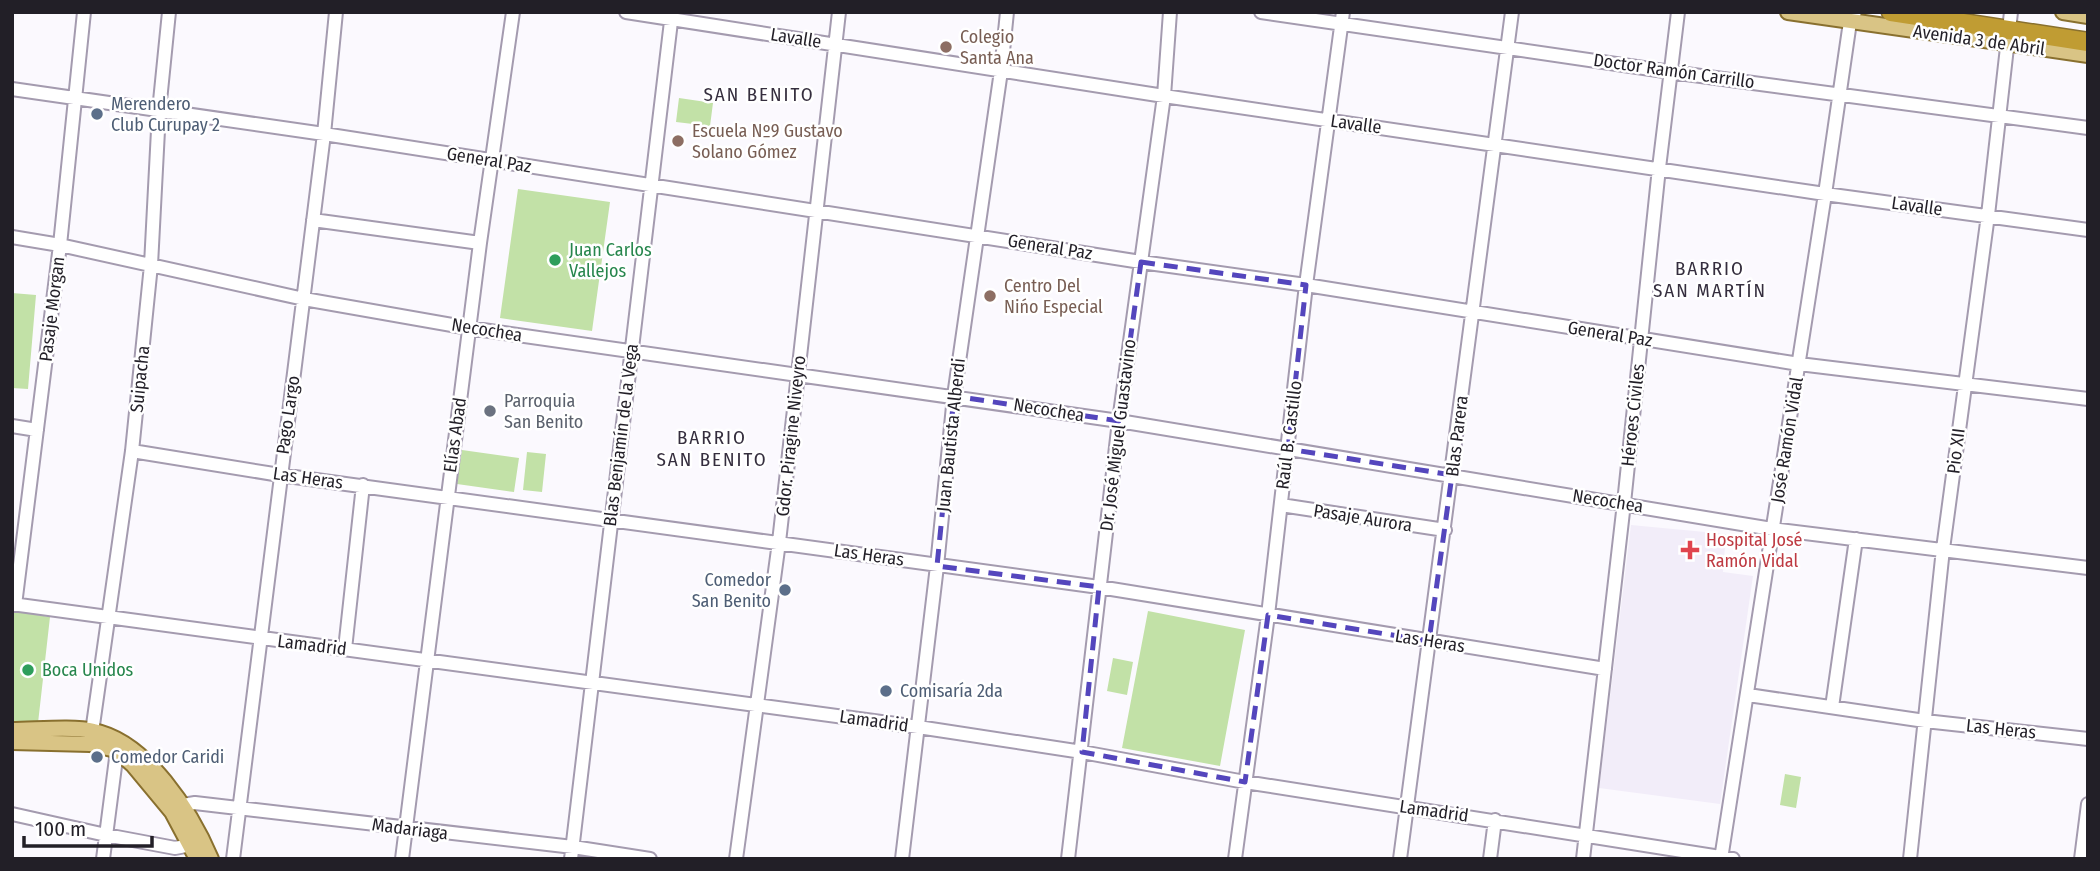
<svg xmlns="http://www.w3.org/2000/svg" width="2100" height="871" viewBox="0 0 2100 871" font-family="'Fira Sans Condensed',sans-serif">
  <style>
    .built { fill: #f2edf9 }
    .green { fill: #c2e1a7 }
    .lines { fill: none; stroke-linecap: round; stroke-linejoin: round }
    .minor-casing { stroke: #a49baf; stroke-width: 16 }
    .major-casing { stroke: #89702f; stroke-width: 18 }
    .highway-casing { stroke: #89702f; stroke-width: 21 }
    .minor { stroke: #fff; stroke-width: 12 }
    .major { stroke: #d9c485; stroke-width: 14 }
    .highway { stroke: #c09c33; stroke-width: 18 }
    .marked { fill: none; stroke: #5446bd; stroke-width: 5; stroke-dasharray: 14 9; stroke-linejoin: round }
    .education-dot { fill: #8d6e63; stroke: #fff; stroke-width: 2.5 }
    .service-dot { fill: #5c6f8a; stroke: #fff; stroke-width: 2.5 }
    .leisure-dot { fill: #2e9e5b; stroke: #fff; stroke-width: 2.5 }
    .worship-dot { fill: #6b7280; stroke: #fff; stroke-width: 2.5 }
    .health-dot { fill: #e0444e; stroke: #fff; stroke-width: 2.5 }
    .labels { text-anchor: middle; stroke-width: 5; stroke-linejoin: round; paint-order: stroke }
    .education-label { font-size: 18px; fill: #785e54; stroke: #fff; text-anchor: start }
    .street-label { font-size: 18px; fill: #221f27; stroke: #fff }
    .service-label { font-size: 18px; fill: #4e5e75; stroke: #fff; text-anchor: start }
    .leisure-label { font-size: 18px; fill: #27864d; stroke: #fff; text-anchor: start }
    .worship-label { font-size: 18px; fill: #5b616d; stroke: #fff; text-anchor: start }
    .health-label { font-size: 18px; fill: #be3a42; stroke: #fff; text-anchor: start }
    .neighbourhood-label { font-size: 19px; letter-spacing: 2px; fill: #352e3e; stroke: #fff }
  </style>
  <rect width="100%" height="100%" fill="#fbf9fe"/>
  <path class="built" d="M 1631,525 L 1726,534 L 1723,572 L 1753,576 L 1720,804 L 1599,788 Z"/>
  <path class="green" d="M 679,98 L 713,103 L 710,126 L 676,122 Z
    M 518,189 L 610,202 L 592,331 L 500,318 Z
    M 12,293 L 36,295 L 28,389 L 12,388 Z
    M 462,450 L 519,458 L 514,492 L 457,484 Z
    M 527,452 L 546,454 L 542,492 L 523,490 Z
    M 12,611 L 50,617 L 38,723 L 12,723 Z
    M 1148,611 L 1245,630 L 1220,766 L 1122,748 Z
    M 1113,658 L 1133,662 L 1127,695 L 1107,691 Z
    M 1785,774 L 1801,777 L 1796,808 L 1780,805 Z"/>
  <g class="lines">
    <defs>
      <path id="minor" d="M 626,12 L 1164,96 L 1825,194 L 2088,230
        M 1261,12 L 1671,72 L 2088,128
        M 12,89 L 324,134 L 1141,262 L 1306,285 L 1799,364 L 2088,399
        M 313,220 L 480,243
        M 12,237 L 60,245 L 304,299 L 469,328 L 1119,421 L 1772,529 L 2088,568
        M 12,426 L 37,430
        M 132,451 L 280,475 L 1099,587 L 1605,669
        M 1281,505 L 1445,530
        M 12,604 L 918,727 L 1082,752 L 1245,782 L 1733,859
        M 15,605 L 60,245 L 84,12
        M 345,649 L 363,485
        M 1748,695 L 1925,721 L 2088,739
        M 1832,707 L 1856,539
        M 91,739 L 132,451 L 151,265 L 159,111 L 169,12
        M 176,810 L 183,805 L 195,803 L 573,847 L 650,859
        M 12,814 L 106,835 L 175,848 L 191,845
        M 103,859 L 118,743
        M 233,859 L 324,134 L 336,12
        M 402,859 L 480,243 L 513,12
        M 571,859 L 672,13
        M 736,859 L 779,542 L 839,12
        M 902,859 L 937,566 L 954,396 L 1001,71 L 1007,12
        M 1068,859 L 1119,421 L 1164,96 L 1170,12
        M 1235,859 L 1268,615 L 1306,285 L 1343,12
        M 1400,859 L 1512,12
        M 1490,859 L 1495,820
        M 1583,859 L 1624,503 L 1659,168 L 1678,12
        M 1721,859 L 1825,194 L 1850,22 L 1855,12
        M 1910,859 L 1943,549 L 1988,215 L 2011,12
        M 2081,859 L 2088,804"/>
      <path id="major" d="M 1788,12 L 2088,55
        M 2063,12 L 2088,16
        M 12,730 C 35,730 73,726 94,731 C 147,742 191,812 211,859
        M 12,742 L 90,744 L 116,750 L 133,765 L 172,812 L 197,859"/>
      <path id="highway" d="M 1891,12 L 2088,42"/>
    </defs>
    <use href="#minor" class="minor-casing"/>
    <use href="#major" class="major-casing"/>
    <use href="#highway" class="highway-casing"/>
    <use href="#minor" class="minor"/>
    <use href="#major" class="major"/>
    <use href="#highway" class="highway"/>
  </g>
  <path class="marked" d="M 1141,262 L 1306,285 L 1288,449 L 1452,475 L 1429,641 L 1268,615 L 1245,782 L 1082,752 L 1099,587 L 937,566 L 954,396 L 1119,421 Z"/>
  <g class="education-dot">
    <circle cx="946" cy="47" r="7"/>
    <circle cx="678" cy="141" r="7"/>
    <circle cx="990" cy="296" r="7"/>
  </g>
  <g class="service-dot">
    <circle cx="97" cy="114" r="7"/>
    <circle cx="785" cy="590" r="7"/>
    <circle cx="886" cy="691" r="7"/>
    <circle cx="97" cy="757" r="7"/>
  </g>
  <g class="leisure-dot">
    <circle cx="555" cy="260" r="7"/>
    <circle cx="28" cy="670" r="7"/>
  </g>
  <circle class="worship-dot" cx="490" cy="411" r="7"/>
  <path class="health-dot" d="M1686.5 539.5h7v7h7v7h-7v7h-7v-7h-7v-7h7z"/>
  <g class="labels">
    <g class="education-label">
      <text x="960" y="43">Colegio<tspan x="960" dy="21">Santa Ana</tspan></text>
      <text x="692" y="137">Escuela Nº9 Gustavo<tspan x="692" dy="21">Solano Gómez</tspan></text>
      <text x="1004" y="292">Centro Del<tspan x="1004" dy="21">Nińo Especial</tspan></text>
    </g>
    <g class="street-label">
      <text transform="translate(796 38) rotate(9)" y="6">Lavalle</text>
      <text transform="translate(1979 40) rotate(8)" y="6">Avenida 3 de Abril</text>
      <text transform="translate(1674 71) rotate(8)" y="6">Doctor Ramón Carrillo</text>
      <text transform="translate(1356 124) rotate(8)" y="6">Lavalle</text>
      <text transform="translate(489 160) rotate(9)" y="6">General Paz</text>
      <text transform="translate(1917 206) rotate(8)" y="6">Lavalle</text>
      <text transform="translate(1050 247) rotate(9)" y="6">General Paz</text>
      <text transform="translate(52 309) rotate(-83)" y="6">Pasaje Morgan</text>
      <text transform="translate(487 330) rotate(9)" y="6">Necochea</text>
      <text transform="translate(1610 334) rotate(9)" y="6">General Paz</text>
      <text transform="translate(140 379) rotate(-84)" y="6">Suipacha</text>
      <text transform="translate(1049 410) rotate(9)" y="6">Necochea</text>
      <text transform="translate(288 415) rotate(-82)" y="6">Pago Largo</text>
      <text transform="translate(1633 415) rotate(-84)" y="6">Héroes Civiles</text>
      <text transform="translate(455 435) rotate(-82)" y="6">Elías Abad</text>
      <text transform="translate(621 435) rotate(-83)" y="6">Blas Benjamín de la Vega</text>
      <text transform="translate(951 435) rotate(-84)" y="6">Juan Bautista Alberdi</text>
      <text transform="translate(1118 435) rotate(-83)" y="6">Dr. José Miguel Guastavino</text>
      <text transform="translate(1289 435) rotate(-83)" y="6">Raúl B. Castillo</text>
      <text transform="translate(791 436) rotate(-84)" y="6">Gdor. Piragine Niveyro</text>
      <text transform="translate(1457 436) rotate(-83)" y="6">Blas Parera</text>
      <text transform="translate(1787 440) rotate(-81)" y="6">José Ramón Vidal</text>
      <text transform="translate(1956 451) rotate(-83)" y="6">Pio XII</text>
      <text transform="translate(308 478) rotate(8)" y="6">Las Heras</text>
      <text transform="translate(1608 501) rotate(9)" y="6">Necochea</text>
      <text transform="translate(1363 518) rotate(9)" y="6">Pasaje Aurora</text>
      <text transform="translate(869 555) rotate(8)" y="6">Las Heras</text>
      <text transform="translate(1430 641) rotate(9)" y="6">Las Heras</text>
      <text transform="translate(312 645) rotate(7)" y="6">Lamadrid</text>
      <text transform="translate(874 721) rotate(8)" y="6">Lamadrid</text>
      <text transform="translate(2001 729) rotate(6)" y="6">Las Heras</text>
      <text transform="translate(1434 811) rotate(8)" y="6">Lamadrid</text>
      <text transform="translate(410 829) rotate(7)" y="6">Madariaga</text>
    </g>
    <g class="service-label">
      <text x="111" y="110">Merendero<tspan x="111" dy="21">Club Curupay 2</tspan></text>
      <text x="771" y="586" text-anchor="end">Comedor<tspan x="771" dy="21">San Benito</tspan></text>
      <text x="900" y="697">Comisaría 2da</text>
      <text x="111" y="763">Comedor Caridi</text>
    </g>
    <g class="leisure-label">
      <text x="569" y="256">Juan Carlos<tspan x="569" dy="21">Vallejos</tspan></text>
      <text x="42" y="676">Boca Unidos</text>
    </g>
    <g class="worship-label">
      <text x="504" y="407">Parroquia<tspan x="504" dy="21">San Benito</tspan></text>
    </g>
    <g class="health-label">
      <text x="1706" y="546">Hospital José<tspan x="1706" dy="21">Ramón Vidal</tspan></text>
    </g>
    <g class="neighbourhood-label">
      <text x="759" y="101">SAN BENITO</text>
      <text x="1710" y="275">BARRIO<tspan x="1710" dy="22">SAN MARTÍN</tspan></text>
      <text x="712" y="444">BARRIO<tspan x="712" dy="22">SAN BENITO</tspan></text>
    </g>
  </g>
  <rect width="2100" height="871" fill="none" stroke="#221f27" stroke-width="28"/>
  <path d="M24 836v10h128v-10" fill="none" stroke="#221f27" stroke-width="3.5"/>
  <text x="35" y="836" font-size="21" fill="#221f27" stroke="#ffffff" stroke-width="5" paint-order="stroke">100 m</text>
</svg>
